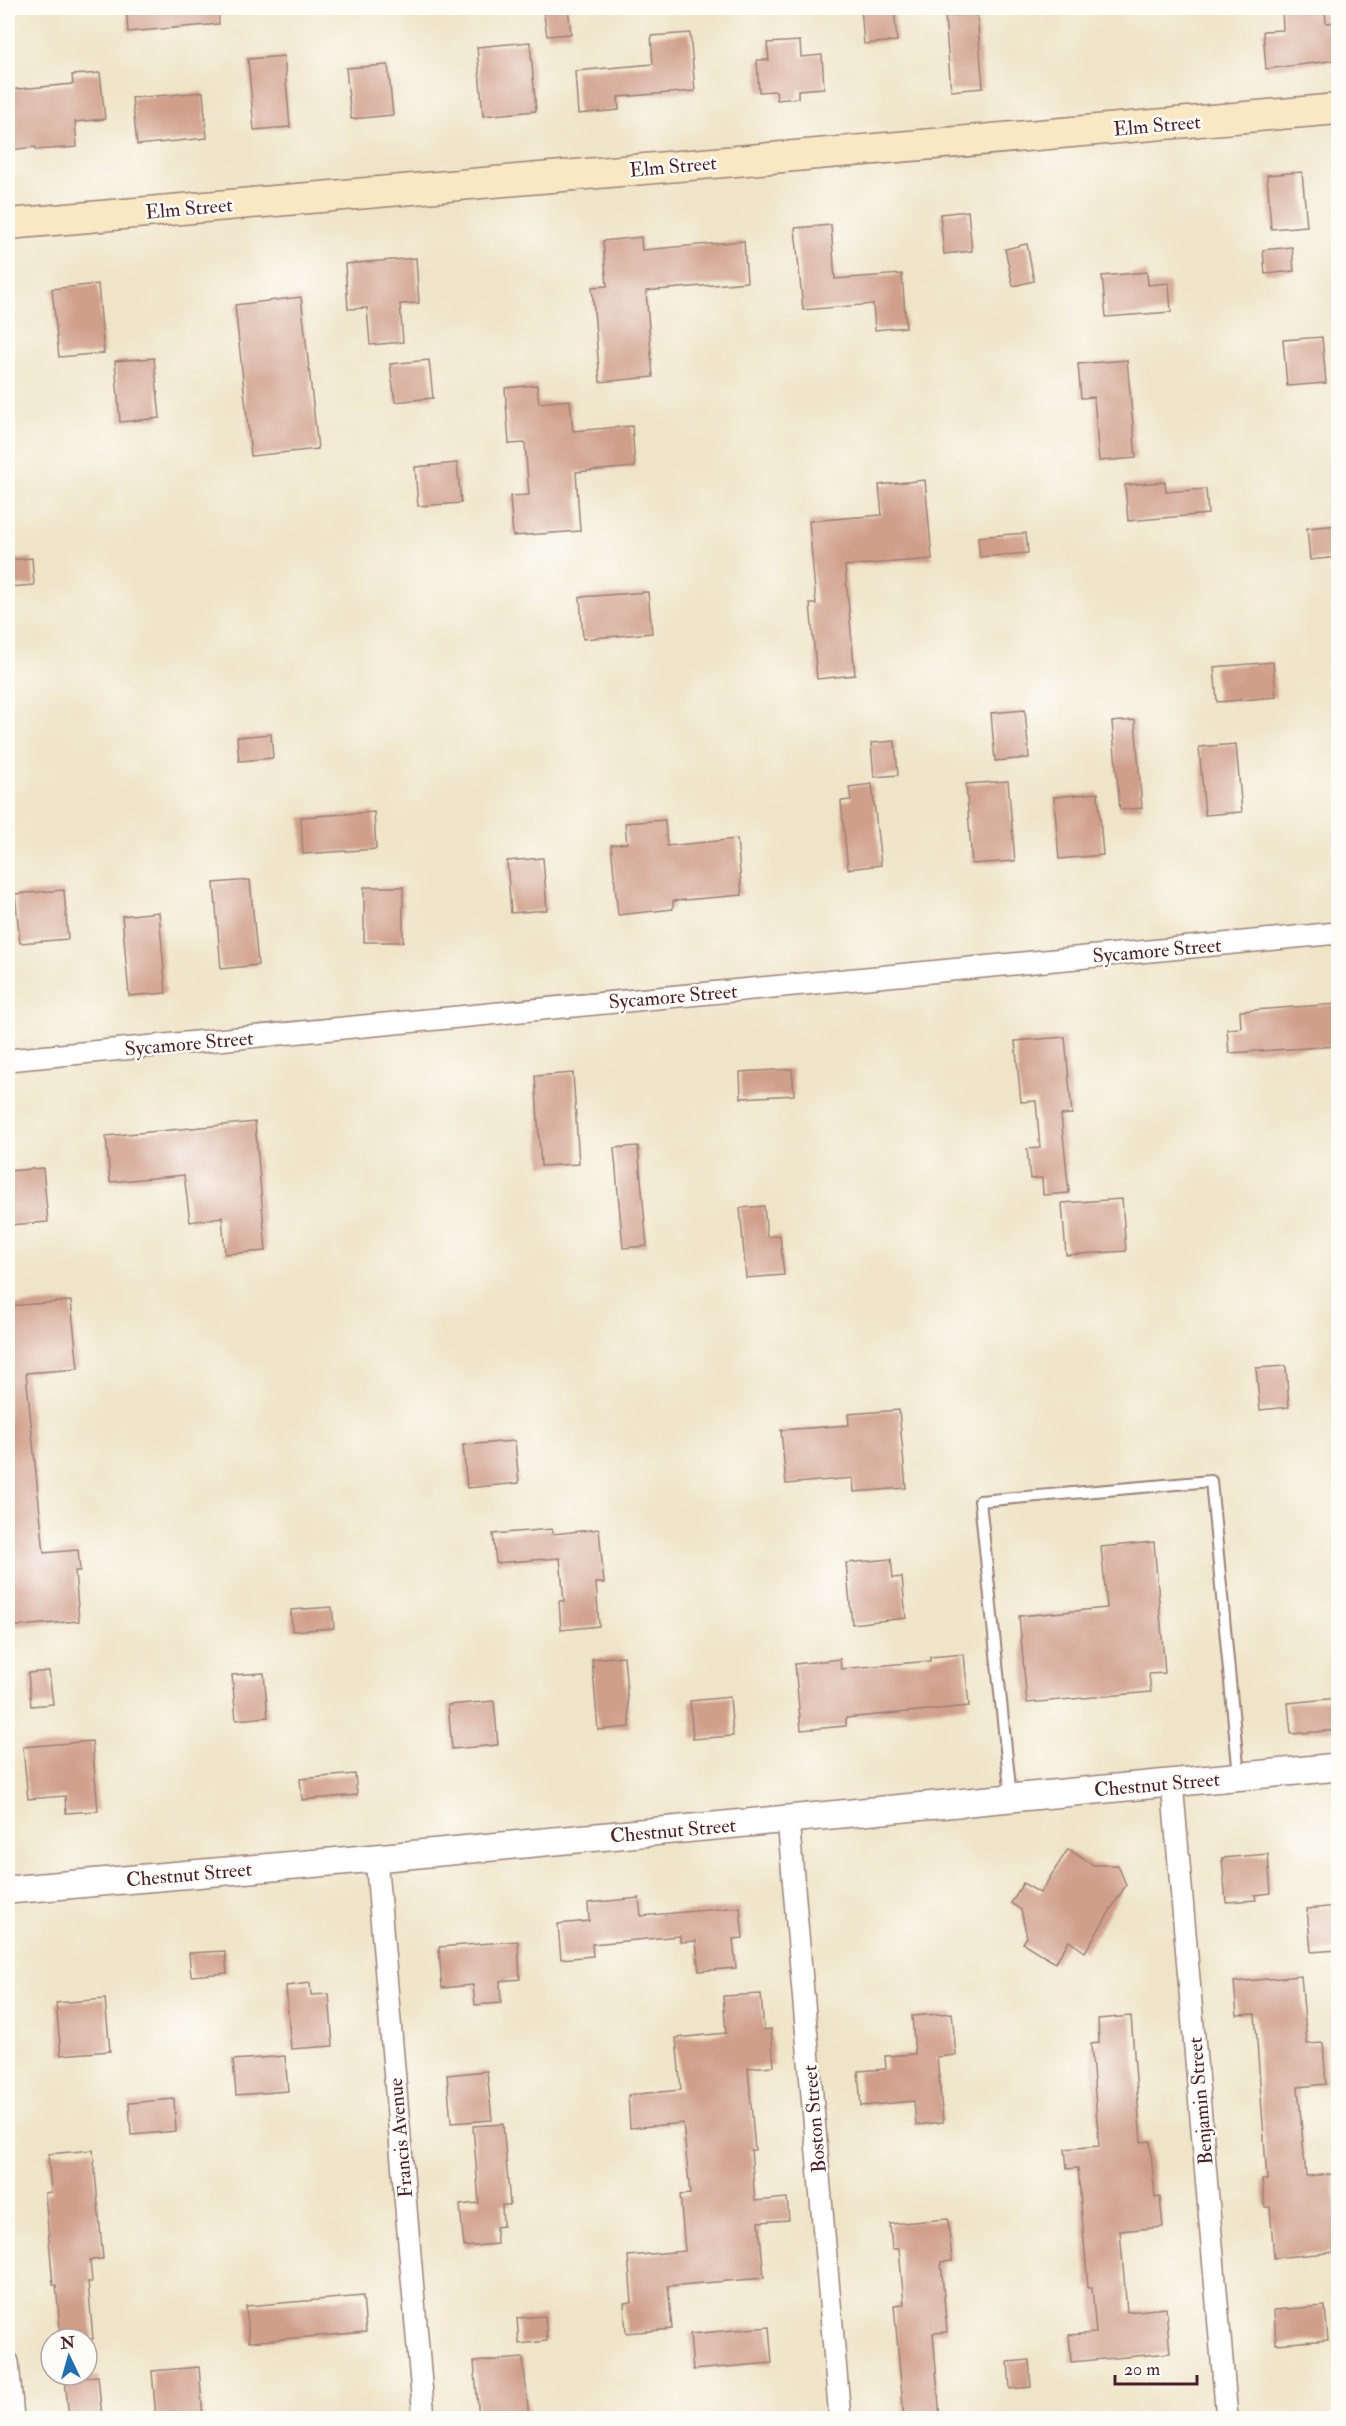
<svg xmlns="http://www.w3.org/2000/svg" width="1346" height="2426" viewBox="0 0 1346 2426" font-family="'IM FELL Double Pica',serif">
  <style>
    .building { fill: #d09f8a }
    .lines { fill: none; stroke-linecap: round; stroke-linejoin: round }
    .service-casing { stroke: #9c8279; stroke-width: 14 }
    .minor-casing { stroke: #9c8279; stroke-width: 24 }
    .tertiary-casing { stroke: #9c8279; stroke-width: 30 }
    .secondary-casing { stroke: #9c8279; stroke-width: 33 }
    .service { stroke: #fff; stroke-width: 10 }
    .minor { stroke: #fff; stroke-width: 21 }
    .tertiary { stroke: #fff; stroke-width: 27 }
    .secondary { stroke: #f8e8c3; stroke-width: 30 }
    .labels { text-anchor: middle; stroke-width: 5; stroke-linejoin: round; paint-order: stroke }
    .street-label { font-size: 20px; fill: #4a1f2b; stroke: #fdfcf7 }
  </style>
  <rect width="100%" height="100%" fill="#fdfcf7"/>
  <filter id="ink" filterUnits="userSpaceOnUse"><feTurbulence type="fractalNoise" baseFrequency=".0167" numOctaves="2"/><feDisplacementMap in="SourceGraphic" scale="12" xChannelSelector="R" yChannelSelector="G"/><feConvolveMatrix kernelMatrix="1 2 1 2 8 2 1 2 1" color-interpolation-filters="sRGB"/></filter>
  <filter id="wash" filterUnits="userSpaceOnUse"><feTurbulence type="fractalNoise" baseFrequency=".008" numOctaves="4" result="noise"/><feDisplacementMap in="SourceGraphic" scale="24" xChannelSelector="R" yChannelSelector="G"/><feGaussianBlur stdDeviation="1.35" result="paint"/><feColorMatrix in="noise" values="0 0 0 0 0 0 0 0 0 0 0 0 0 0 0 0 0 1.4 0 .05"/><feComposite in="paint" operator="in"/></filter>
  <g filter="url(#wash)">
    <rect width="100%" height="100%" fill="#efe4c7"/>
    <g id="blocks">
      <path class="building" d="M 126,8 L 218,8 L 219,24 L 128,32 Z
        M 543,8 L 568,8 L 571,34 L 547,36 Z
        M 861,8 L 894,8 L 897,41 L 864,44 Z
        M 1282,8 L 1325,8 L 1326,23 L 1338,22 L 1338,60 L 1266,69 L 1263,31 L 1283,30 Z
        M 977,13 L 983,88 L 951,91 L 945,16 Z
        M 690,33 L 695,91 L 618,97 L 619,110 L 578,114 L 575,71 L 653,64 L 651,36 Z
        M 800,41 L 801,57 L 822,55 L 824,88 L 798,90 L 798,98 L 777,100 L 776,91 L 759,92 L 757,60 L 769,60 L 767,43 Z
        M 530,42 L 536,111 L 483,116 L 477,47 Z
        M 284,56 L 290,127 L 254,130 L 248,59 Z
        M 388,65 L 393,115 L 351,119 L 346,68 Z
        M 100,73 L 105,119 L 75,122 L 77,147 L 36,150 L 36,147 L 8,150 L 8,90 L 73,84 L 72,75 Z
        M 203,92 L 207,138 L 137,145 L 132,98 Z
        M 1302,172 L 1307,226 L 1271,229 L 1267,175 Z
        M 968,211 L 972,251 L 944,254 L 940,214 Z
        M 831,225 L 835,279 L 902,274 L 906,327 L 875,330 L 873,304 L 803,310 L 795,228 Z
        M 641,237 L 642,250 L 744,241 L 747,282 L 646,291 L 653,377 L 600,382 L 592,287 L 607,286 L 603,241 Z
        M 1027,244 L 1034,281 L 1013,286 L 1005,249 Z
        M 1292,247 L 1294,271 L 1265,274 L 1263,250 Z
        M 416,258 L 419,303 L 400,304 L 403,342 L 370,345 L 367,308 L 348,309 L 345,264 Z
        M 1147,272 L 1148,285 L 1169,283 L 1171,312 L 1106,317 L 1102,276 Z
        M 98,284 L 104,353 L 59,357 L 52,289 Z
        M 301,297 L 318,449 L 251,456 L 235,305 Z
        M 1322,337 L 1326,383 L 1287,386 L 1283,340 Z
        M 154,358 L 160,418 L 120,422 L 115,361 Z
        M 429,360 L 433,398 L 395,402 L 390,364 Z
        M 1127,360 L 1136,458 L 1099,461 L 1094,397 L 1081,398 L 1078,364 Z
        M 537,385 L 539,403 L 570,400 L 573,431 L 632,426 L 635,467 L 576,472 L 580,531 L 513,536 L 510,496 L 529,495 L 525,443 L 509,444 L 505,388 Z
        M 457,463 L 461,503 L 418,506 L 415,467 Z
        M 925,480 L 932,559 L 845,566 L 855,675 L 817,679 L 810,604 L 816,604 L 809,521 L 882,515 L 879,485 Z
        M 1165,482 L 1166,492 L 1206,489 L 1208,514 L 1128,521 L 1125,485 Z
        M 1338,525 L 1338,557 L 1310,560 L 1307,528 Z
        M 1026,533 L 1028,553 L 980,557 L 978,537 Z
        M 32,558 L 34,585 L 8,587 L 8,560 Z
        M 648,592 L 652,633 L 583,639 L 580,597 Z
        M 1273,662 L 1276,697 L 1217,702 L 1214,667 Z
        M 1025,710 L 1029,758 L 995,761 L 991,713 Z
        M 1135,720 L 1142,808 L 1120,810 L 1112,722 Z
        M 271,734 L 273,758 L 239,761 L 237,737 Z
        M 895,741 L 898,775 L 874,777 L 871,743 Z
        M 1236,744 L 1242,812 L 1205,815 L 1199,747 Z
        M 1008,781 L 1015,861 L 972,864 L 966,784 Z
        M 872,784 L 881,865 L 848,869 L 841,801 L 851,800 L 849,787 Z
        M 1098,793 L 1103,855 L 1059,859 L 1054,797 Z
        M 374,812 L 376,849 L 303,854 L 301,817 Z
        M 665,820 L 667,846 L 737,839 L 742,895 L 673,901 L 673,909 L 618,915 L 611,845 L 627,843 L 625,823 Z
        M 543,858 L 547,910 L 511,913 L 507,861 Z
        M 250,880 L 258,965 L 221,969 L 214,883 Z
        M 364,887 L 403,887 L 403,942 L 364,942 Z
        M 64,890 L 68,939 L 20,943 L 15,894 Z
        M 159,912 L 166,993 L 129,996 L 122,916 Z
        M 1338,1004 L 1338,1046 L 1229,1053 L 1227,1029 L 1241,1028 L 1240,1011 Z
        M 1065,1037 L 1072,1114 L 1061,1115 L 1069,1193 L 1043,1195 L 1042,1178 L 1030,1179 L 1027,1149 L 1040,1148 L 1036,1101 L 1021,1102 L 1015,1041 Z
        M 792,1069 L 794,1095 L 741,1098 L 740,1072 Z
        M 573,1073 L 579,1164 L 541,1166 L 535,1076 Z
        M 255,1122 L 266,1251 L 225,1254 L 222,1217 L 190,1222 L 184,1175 L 110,1182 L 106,1136 Z
        M 638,1146 L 647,1246 L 623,1248 L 614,1148 Z
        M 43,1168 L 48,1222 L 8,1225 L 8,1171 Z
        M 1122,1199 L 1126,1251 L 1066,1255 L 1062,1203 Z
        M 764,1206 L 767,1237 L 780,1235 L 784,1275 L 746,1278 L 740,1208 Z
        M 71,1301 L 78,1369 L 26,1373 L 44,1553 L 78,1550 L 80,1571 L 75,1571 L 79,1621 L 8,1627 L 8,1306 Z
        M 1286,1366 L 1289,1407 L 1260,1410 L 1256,1368 Z
        M 899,1410 L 906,1488 L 854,1492 L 853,1478 L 786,1484 L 781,1430 L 849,1425 L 848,1414 Z
        M 515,1441 L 519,1483 L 467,1488 L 463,1445 Z
        M 552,1529 L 553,1534 L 599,1529 L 604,1583 L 596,1583 L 599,1626 L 561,1630 L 559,1601 L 564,1601 L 560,1558 L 496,1563 L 493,1534 Z
        M 1154,1542 L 1165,1673 L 1149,1674 L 1151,1692 L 1027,1703 L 1019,1616 L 1107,1608 L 1101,1547 Z
        M 891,1559 L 893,1578 L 902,1577 L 906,1618 L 852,1624 L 846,1563 Z
        M 332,1607 L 334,1628 L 292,1631 L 291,1610 Z
        M 964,1654 L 969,1706 L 846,1718 L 846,1726 L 801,1730 L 795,1664 L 840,1659 L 841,1669 L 930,1661 L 930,1657 Z
        M 624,1656 L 630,1727 L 598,1730 L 592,1659 Z
        M 49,1671 L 53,1704 L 31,1706 L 28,1673 Z
        M 264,1673 L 268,1717 L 236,1720 L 232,1675 Z
        M 730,1697 L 733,1736 L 693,1739 L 690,1701 Z
        M 1338,1698 L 1338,1730 L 1291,1734 L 1288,1703 Z
        M 494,1701 L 498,1745 L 452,1749 L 448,1705 Z
        M 92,1741 L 98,1811 L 66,1813 L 65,1796 L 28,1799 L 23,1747 Z
        M 355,1774 L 357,1795 L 302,1800 L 300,1779 Z
        M 1068,1849 L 1093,1865 L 1118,1865 L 1126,1885 L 1085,1952 L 1069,1941 L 1055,1963 L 1023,1943 L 1027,1937 L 1021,1910 L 1011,1903 L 1023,1883 L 1040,1893 Z
        M 1268,1854 L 1271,1893 L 1255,1895 L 1256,1900 L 1226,1902 L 1222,1858 Z
        M 639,1898 L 641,1916 L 740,1907 L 743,1938 L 733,1939 L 736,1968 L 699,1971 L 696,1941 L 680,1942 L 680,1936 L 592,1944 L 593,1956 L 561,1959 L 558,1924 L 589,1921 L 588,1903 Z
        M 1338,1906 L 1338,1950 L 1311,1952 L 1307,1909 Z
        M 518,1941 L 520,1979 L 500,1981 L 501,2003 L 475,2005 L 473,1985 L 442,1988 L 439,1947 Z
        M 225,1951 L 227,1973 L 191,1976 L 189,1953 Z
        M 1301,1976 L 1307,2044 L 1323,2043 L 1326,2084 L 1298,2087 L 1306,2176 L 1334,2174 L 1338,2252 L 1274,2258 L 1270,2207 L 1265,2207 L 1262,2180 L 1267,2180 L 1255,2014 L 1237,2015 L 1234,1982 Z
        M 310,1983 L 311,1995 L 329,1994 L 333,2046 L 291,2049 L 286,1986 Z
        M 761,1994 L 764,2030 L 771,2029 L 774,2066 L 748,2068 L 755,2150 L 751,2150 L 755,2201 L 787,2198 L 789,2220 L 759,2222 L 764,2278 L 668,2286 L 672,2329 L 626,2333 L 624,2303 L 632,2302 L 628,2256 L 685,2251 L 680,2195 L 690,2194 L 683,2123 L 630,2128 L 628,2095 L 681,2090 L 676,2038 L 726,2033 L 723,1996 Z
        M 105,1999 L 110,2051 L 61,2055 L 56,2003 Z
        M 952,2013 L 956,2055 L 937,2057 L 943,2122 L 916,2125 L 914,2101 L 861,2106 L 858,2071 L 886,2069 L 885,2056 L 915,2054 L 912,2016 Z
        M 1131,2016 L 1141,2142 L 1150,2141 L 1155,2198 L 1160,2197 L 1163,2227 L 1120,2231 L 1127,2312 L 1166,2308 L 1170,2353 L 1071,2362 L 1069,2335 L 1096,2333 L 1092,2288 L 1088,2288 L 1078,2168 L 1067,2169 L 1065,2149 L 1099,2146 L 1091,2044 L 1099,2043 L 1098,2019 Z
        M 285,2056 L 288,2091 L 236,2095 L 233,2060 Z
        M 487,2071 L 492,2120 L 451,2123 L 447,2075 Z
        M 174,2099 L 176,2131 L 131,2135 L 129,2103 Z
        M 503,2124 L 510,2205 L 502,2205 L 503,2226 L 496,2227 L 497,2244 L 464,2247 L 460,2205 L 479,2203 L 473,2126 Z
        M 93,2150 L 103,2259 L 90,2260 L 92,2282 L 88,2282 L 93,2339 L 61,2339 L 56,2285 L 53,2285 L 45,2193 L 51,2192 L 48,2154 Z
        M 948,2219 L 952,2261 L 941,2262 L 947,2332 L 933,2333 L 940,2418 L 904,2418 L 894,2305 L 904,2304 L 899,2249 L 892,2249 L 890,2224 Z
        M 363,2296 L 366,2332 L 249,2342 L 246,2306 Z
        M 1325,2306 L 1328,2340 L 1276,2344 L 1274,2310 Z
        M 545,2316 L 547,2341 L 519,2344 L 517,2318 Z
        M 769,2327 L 772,2363 L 693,2370 L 690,2334 Z
        M 523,2358 L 529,2418 L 479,2418 L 474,2362 Z
        M 1029,2360 L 1031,2387 L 1010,2389 L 1008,2362 Z
        M 199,2367 L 203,2418 L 156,2418 L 152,2371 Z
        M 98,2376 L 102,2418 L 69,2418 L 65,2379 Z"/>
    </g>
  </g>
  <g filter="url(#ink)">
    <use href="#blocks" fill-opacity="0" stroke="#9c8279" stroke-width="1.5"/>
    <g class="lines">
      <defs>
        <path id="service" d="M 1011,1797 L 980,1501 L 1211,1481 L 1239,1776"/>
        <path id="minor" d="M 8,1060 L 1338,933
          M 1172,1783 L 1227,2418
          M 788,1819 L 840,2418
          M 376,1858 L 424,2418
          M 8,2362 L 13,2418"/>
        <path id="tertiary" d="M 8,1890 L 376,1858 L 1338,1767"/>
        <path id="secondary" d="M 8,224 L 1338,109"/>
      </defs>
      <use href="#service" class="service-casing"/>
      <use href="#minor" class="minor-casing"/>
      <use href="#tertiary" class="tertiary-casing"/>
      <use href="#secondary" class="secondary-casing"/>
      <use href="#service" class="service"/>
      <use href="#minor" class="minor"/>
      <use href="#tertiary" class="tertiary"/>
      <use href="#secondary" class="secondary"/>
    </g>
  </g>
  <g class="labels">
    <g class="street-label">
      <text transform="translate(1157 125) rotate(-5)" y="7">Elm Street</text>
      <text transform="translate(673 166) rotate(-5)" y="7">Elm Street</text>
      <text transform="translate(189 208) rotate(-5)" y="7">Elm Street</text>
      <text transform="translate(1157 950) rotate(-5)" y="7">Sycamore Street</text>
      <text transform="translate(673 996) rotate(-5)" y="7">Sycamore Street</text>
      <text transform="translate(189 1043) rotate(-5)" y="7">Sycamore Street</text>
      <text transform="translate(1157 1784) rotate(-5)" y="7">Chestnut Street</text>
      <text transform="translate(673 1830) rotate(-5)" y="7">Chestnut Street</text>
      <text transform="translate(189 1874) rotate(-5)" y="7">Chestnut Street</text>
      <text transform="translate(1200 2101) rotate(-95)" y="7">Benjamin Street</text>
      <text transform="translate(814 2119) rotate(-95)" y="7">Boston Street</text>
      <text transform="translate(400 2138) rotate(-95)" y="7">Francis Avenue</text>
    </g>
  </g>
  <rect width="1346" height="2426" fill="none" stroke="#fdfcf7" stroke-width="30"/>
  <g transform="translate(69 2357) rotate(355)"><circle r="28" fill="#fdfcf7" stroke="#b5a4a5" stroke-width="1.5"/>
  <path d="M0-4.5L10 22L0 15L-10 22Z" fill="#1f6fb2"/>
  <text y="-9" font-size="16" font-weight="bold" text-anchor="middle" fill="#4a1f2b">N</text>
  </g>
  <path d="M1115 2375v9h82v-9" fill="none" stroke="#4a1f2b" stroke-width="3"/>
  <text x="1124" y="2375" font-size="18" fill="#4a1f2b" stroke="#fdfcf7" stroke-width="4.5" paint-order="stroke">20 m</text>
</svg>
